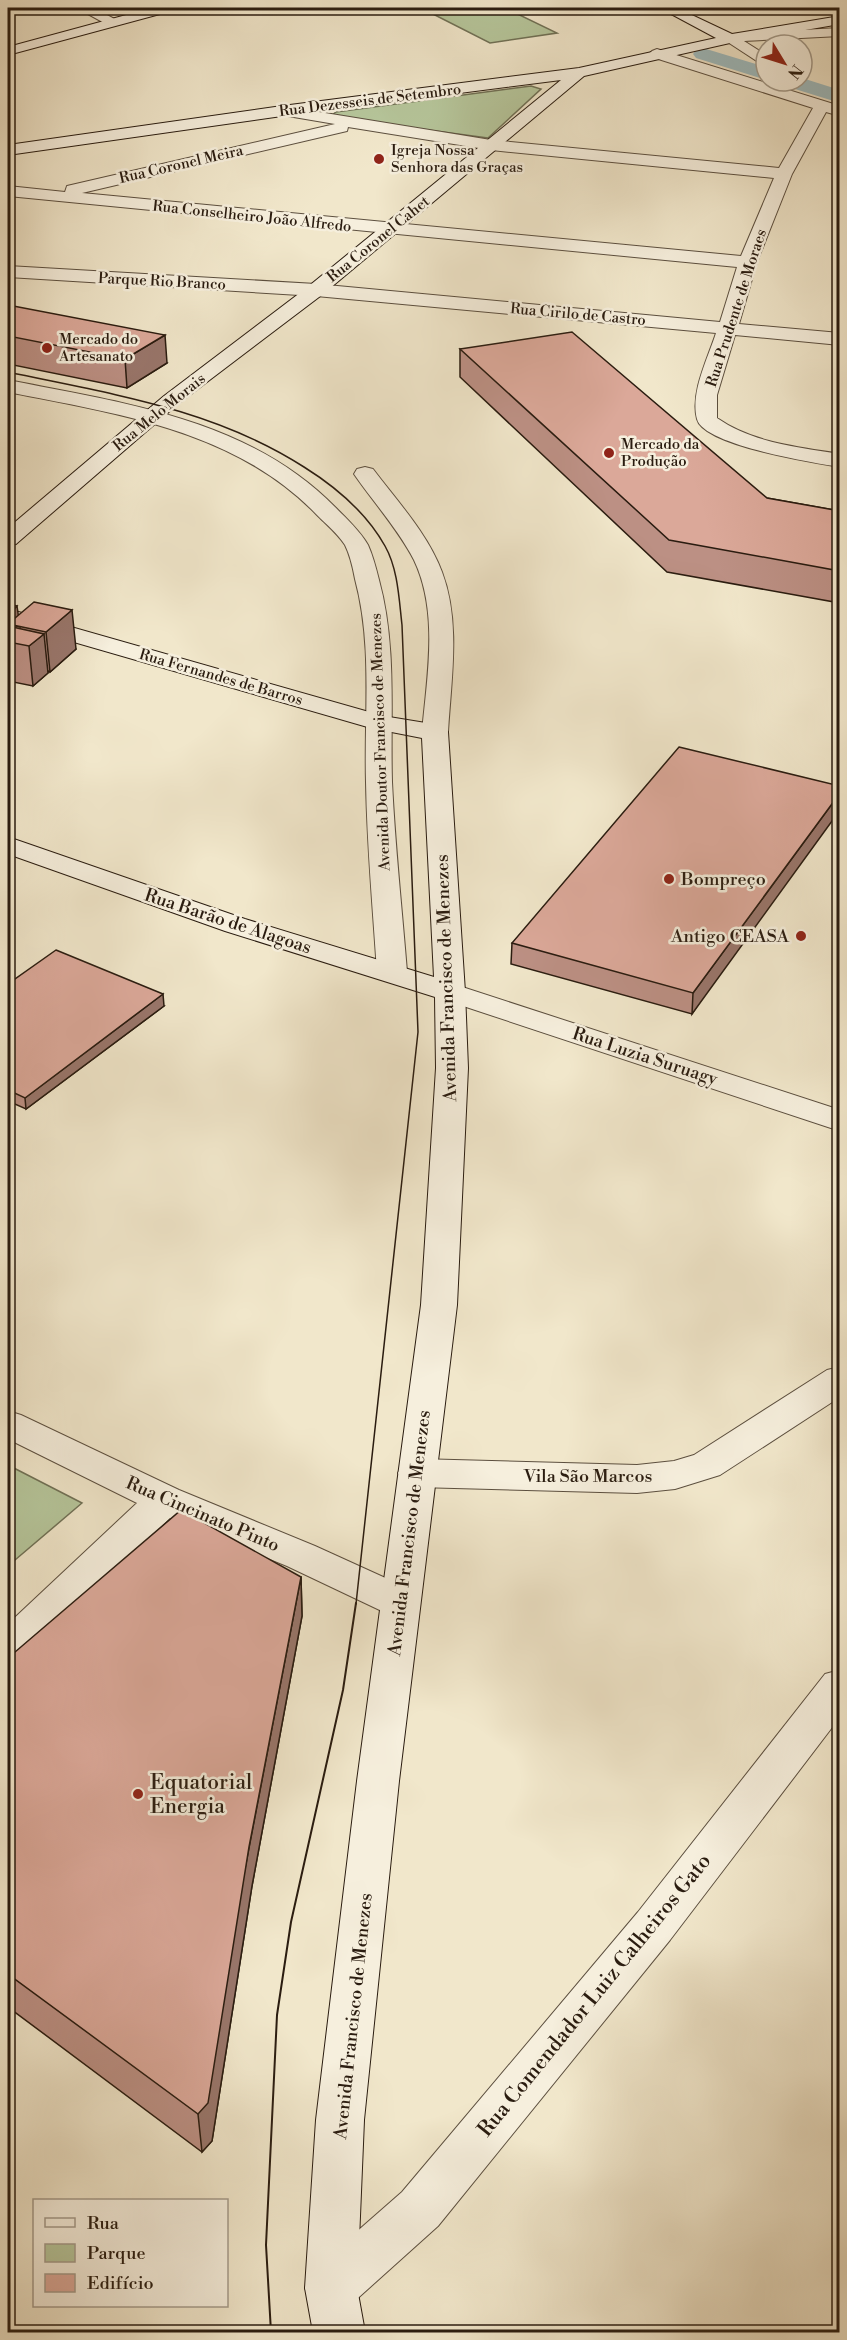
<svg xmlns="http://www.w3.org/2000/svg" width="847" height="2340" viewBox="0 0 847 2340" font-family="'Libre Bodoni',serif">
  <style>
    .green { fill: #b6c69b; stroke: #707156; stroke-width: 1.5 }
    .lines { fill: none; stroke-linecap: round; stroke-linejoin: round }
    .canal { fill: #9fbdc1; fill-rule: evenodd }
    .street-casing { stroke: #5c4f3f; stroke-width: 2 }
    .secondary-casing { stroke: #2a1c10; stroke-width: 2 }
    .street { fill: #f6efdd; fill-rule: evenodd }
    .secondary { fill: #f6efdd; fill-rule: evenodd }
    .tram-far1 { stroke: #2a1c10; stroke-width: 1.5 }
    .tram { stroke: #2a1c10; stroke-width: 2 }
    .wall { fill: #bc9084; stroke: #2a1c10; stroke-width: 1.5 }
    .shaded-wall { fill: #99766b; stroke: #2a1c10; stroke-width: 1.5 }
    .building { fill: #dba899; stroke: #2a1c10; stroke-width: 1.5 }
    .poi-dot { fill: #8f2418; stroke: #f6efdd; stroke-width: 2 }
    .labels { text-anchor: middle; stroke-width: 5; stroke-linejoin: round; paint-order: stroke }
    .far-street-label { font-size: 15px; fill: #2a1c10; stroke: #f6efdd }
    .far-poi-label { font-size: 15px; fill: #2a1c10; stroke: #f6efdd; text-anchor: start }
    .poi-label { font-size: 18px; fill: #2a1c10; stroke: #f6efdd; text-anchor: start }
    .street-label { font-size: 18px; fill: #2a1c10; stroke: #f6efdd }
    .near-poi-label { font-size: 21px; fill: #2a1c10; stroke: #f6efdd; text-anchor: start }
    .near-street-label { font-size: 21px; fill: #2a1c10; stroke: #f6efdd }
  </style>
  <rect width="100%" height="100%" fill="#f1e7cb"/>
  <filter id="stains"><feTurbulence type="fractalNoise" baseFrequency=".00333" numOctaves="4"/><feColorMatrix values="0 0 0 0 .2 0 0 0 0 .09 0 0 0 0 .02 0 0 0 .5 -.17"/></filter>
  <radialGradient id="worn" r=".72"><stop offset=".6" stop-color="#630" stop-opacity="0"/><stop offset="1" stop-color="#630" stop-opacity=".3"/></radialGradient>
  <path class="green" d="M 435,8 L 505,8 L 557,33 L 490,43 L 423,9 Z
    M 531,86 L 541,89 L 488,138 L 338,118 L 332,115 L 336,112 Z
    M 8,1465 L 82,1503 L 8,1566 Z"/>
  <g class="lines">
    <path class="canal" d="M 703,48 L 766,67 L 766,80 L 696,58 L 693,54 L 696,50 Z
      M 802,78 L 840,90 L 840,103 L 782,85 L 779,81 L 802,81 Z"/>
    <defs>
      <path id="street" d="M 77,8 L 94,8 L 120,22 L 118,25 L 108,25 Z
        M 840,28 L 840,36 L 744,41 L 766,55 L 766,67 L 723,39 L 725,36 L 736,36 L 743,33 Z
        M 657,49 L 840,106 L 840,116 L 826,112 L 792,174 L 757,262 L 739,324 L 840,333 L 840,345 L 735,335 L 717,395 L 717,418 C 753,443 798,447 840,454 L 840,467 C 815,463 703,445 697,419 C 690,393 708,358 716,333 L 316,296 L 8,277 L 8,266 L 316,284 L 720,322 L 737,267 L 8,196 L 8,186 L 65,192 L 67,186 L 335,124 L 276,114 L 274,111 L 276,108 L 282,106 L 491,140 L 779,168 L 813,108 L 652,57 L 649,54 L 652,51 ZM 348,127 L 491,150 L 774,178 L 741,256 L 82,193 L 347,131 Z
        M 8,380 C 124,403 249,419 335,507 C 347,519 360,531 368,545 C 373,556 376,568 379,580 C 397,646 390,714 392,782 C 395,846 402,909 407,972 L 403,978 L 392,981 L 381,978 L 377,972 C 373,909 367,846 366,782 C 364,714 373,646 355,579 C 353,568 350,555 345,545 C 338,534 326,524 317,515 C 236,430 117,414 8,392 Z
        M 365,467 L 373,469 C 397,501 428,534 442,572 C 461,622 451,680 448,732 L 444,738 L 435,740 L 426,738 L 422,732 C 427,677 439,612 414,560 C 398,529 374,503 354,474 L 357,469 Z
        M 450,983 L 840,1110 L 840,1131 L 439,998 L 435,992 L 439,986 Z
        M 840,1367 L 840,1397 L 720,1475 L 675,1489 L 637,1493 L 417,1487 L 404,1483 L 398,1473 L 404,1463 L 417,1459 L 637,1465 L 674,1461 L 694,1455 L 827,1370 Z
        M 8,1411 L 21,1415 L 179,1490 L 315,1546 L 414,1591 L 420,1602 L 414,1613 L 400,1617 L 386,1613 L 287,1566 L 170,1518 L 22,1659 L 8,1664 L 8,1624 L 137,1503 L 8,1439 Z
        M 840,1670 L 840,1717 L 670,1940 L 438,2226 L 349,2306 L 331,2313 L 313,2306 L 305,2288 L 313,2270 L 402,2192 L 638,1912 L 825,1674 Z"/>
      <path id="secondary" d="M 152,8 L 173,8 L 171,11 L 8,55 L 8,47 Z
        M 660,8 L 677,8 L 732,34 L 840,16 L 840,24 L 730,43 L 584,76 L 323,294 L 178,404 L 16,544 L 8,546 L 8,528 L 164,396 L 309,286 L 561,80 L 282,116 L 8,155 L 8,145 L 282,106 L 579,68 L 716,38 Z
        M 8,609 L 383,716 L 444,726 L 448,732 L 465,992 L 468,1068 L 457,1305 L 399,1781 L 364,2120 L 357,2288 L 365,2332 L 313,2332 L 305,2288 L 316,2120 L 357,1781 L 421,1305 L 436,1068 L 435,997 L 225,931 L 8,854 L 8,837 L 245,919 L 434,977 L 422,738 L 371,728 L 8,623 Z"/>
    </defs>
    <use href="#street" class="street-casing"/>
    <use href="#secondary" class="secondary-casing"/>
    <use href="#street" class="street"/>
    <use href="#secondary" class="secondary"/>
    <path class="tram-far1" d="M 8,372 C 111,394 214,409 304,467 C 336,487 366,512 385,546 C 398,569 399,599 402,625 L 418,1032 L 356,1604"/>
    <path class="tram" d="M 271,2332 L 266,2245 L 277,2015 L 291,1922 L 343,1690 L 356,1603"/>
  </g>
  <path class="wall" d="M 8,305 L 167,363 L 127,388 L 8,364 Z
    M 460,349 L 767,498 L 840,511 L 840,603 L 667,572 L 460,377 Z
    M 8,604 L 18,615 L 76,649 L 50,672 L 48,671 L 48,673 L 33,686 L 8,681 Z
    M 840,786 L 692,1014 L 511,964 L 512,943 Z
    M 8,984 L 164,1006 L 26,1109 L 8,1101 Z
    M 301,1577 L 302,1616 L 252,1886 L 212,2141 L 202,2152 L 8,2007 L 8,1658 Z"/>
  <path class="shaded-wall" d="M 165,335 L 167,363 L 127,388 L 125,359 Z
    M 17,606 L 20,627 L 8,624 L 8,615 Z
    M 72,610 L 76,649 L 50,672 L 46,632 Z
    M 44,634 L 48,673 L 33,686 L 29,646 Z
    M 840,793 L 840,810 L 692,1014 L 693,993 Z
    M 163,994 L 164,1006 L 26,1109 L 25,1098 Z
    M 301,1577 L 302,1616 L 252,1886 L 212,2141 L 202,2152 L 198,2114 Z"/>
  <path class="building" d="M 8,305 L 165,335 L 125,359 L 8,336 Z
    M 572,332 L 767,498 L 840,511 L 840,571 L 669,540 L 460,349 Z
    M 34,602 L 72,610 L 46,632 L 8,624 Z
    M 8,604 L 17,606 L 8,615 Z
    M 8,626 L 44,634 L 29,646 L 8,642 Z
    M 679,747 L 840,786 L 840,793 L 693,993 L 512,943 Z
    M 56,950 L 163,994 L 25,1098 L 8,1090 L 8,984 Z
    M 181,1510 L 301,1577 L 249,1847 L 208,2103 L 198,2114 L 8,1974 L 8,1658 Z"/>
  <g class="poi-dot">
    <circle cx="379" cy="159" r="6"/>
    <circle cx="47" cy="348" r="6"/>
    <circle cx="609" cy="453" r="6"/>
    <circle cx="669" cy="879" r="6"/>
    <circle cx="801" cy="936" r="6"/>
    <circle cx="138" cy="1794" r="6"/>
  </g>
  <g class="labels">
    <g class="far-street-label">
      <text transform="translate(370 100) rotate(-7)" y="5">Rua Dezesseis de Setembro</text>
      <text transform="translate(181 164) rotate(-13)" y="5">Rua Coronel Meira</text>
      <text transform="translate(252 216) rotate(6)" y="5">Rua Conselheiro João Alfredo</text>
      <text transform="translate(378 239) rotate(-39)" y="5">Rua Coronel Cahet</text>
      <text transform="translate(162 281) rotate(3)" y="5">Parque Rio Branco</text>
      <text transform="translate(736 308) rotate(-72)" y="5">Rua Prudente de Moraes</text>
      <text transform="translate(578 314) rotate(5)" y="5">Rua Cirilo de Castro</text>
      <text transform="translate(159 412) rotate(-39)" y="5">Rua Melo Morais</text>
      <text transform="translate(221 677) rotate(16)" y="5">Rua Fernandes de Barros</text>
      <text transform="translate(380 742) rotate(-92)" y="5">Avenida Doutor Francisco de Menezes</text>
    </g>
    <g class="far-poi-label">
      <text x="391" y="155">Igreja Nossa<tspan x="391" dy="17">Senhora das Graças</tspan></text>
      <text x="59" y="344">Mercado do<tspan x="59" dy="17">Artesanato</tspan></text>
      <text x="621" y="449">Mercado da<tspan x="621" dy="17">Produção</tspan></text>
    </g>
    <g class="poi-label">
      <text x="681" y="885">Bompreço</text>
      <text x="789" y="942" text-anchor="end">Antigo CEASA</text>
    </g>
    <g class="street-label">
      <text transform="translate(228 921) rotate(18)" y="6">Rua Barão de Alagoas</text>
      <text transform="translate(446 978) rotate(-92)" y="6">Avenida Francisco de Menezes</text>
      <text transform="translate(645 1056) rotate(18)" y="6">Rua Luzia Suruagy</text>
      <text x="588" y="1482">Vila São Marcos</text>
      <text transform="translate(203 1514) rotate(23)" y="6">Rua Cincinato Pinto</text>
      <text transform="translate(409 1533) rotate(-83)" y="6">Avenida Francisco de Menezes</text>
      <text transform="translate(353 2016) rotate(-84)" y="6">Avenida Francisco de Menezes</text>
    </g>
    <g class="near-poi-label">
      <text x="150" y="1789">Equatorial<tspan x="150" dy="24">Energia</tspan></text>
    </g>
    <g class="near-street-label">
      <text transform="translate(594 1995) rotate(-51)" y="7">Rua Comendador Luiz Calheiros Gato</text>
    </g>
  </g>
  <rect width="847" height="2340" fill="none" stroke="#f1e7cb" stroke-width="30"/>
  <rect x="9" y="9" width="829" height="2322" fill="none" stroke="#2a1c10" stroke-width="3"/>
  <rect x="15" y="15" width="817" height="2310" fill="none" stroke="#2a1c10" stroke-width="1.5"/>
  <rect x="33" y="2199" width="195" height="108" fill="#f6efdd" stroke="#a49b8b" stroke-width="1.5"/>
  <rect x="45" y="2218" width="30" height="9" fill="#f6efdd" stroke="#a49b8b" stroke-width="1.5"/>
  <text x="87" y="2229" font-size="18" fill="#2a1c10">Rua</text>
  <rect x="45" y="2244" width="30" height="18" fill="#b6c69b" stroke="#a49b8b" stroke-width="1.5"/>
  <text x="87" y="2259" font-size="18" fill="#2a1c10">Parque</text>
  <rect x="45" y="2274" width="30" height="18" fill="#dba899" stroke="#a49b8b" stroke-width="1.5"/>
  <text x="87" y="2289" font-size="18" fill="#2a1c10">Edifício</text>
  <g transform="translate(784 63) rotate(128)"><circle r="28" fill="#f6efdd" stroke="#a49b8b" stroke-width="1.5"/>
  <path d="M0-4.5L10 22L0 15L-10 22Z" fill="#8f2418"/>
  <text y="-9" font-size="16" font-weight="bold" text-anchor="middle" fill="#2a1c10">N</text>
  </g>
  <rect width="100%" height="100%" filter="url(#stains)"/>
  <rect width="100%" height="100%" fill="url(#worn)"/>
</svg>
